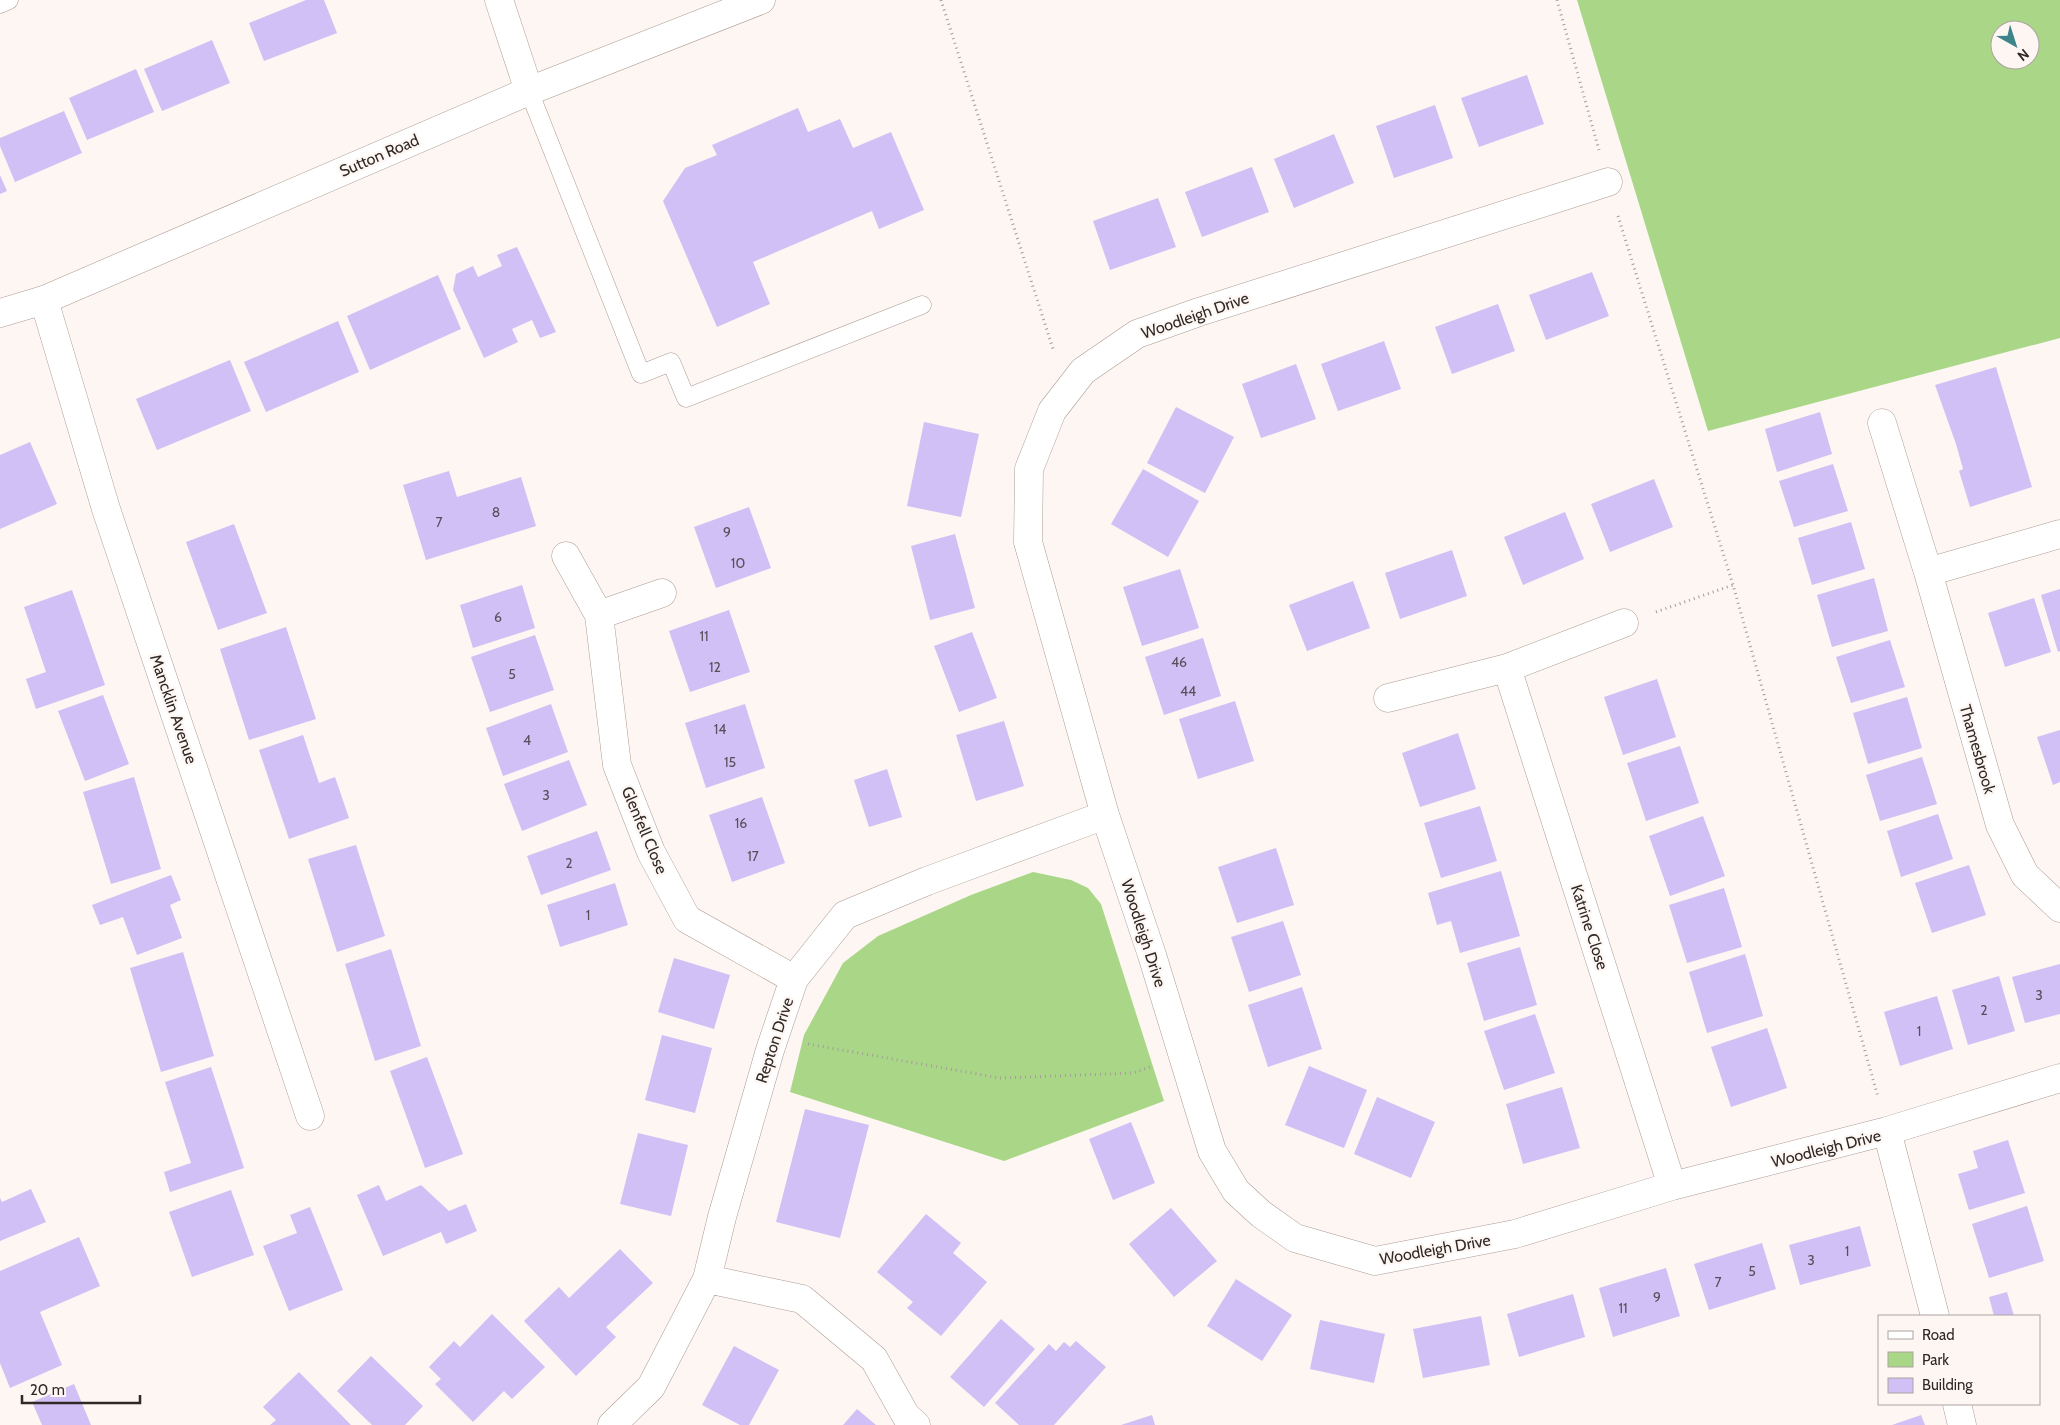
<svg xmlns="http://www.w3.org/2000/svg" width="2060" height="1425" viewBox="0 0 2060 1425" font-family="Cabin,sans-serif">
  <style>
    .green { fill: #aad787; fill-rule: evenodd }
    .building { fill: #d0c0f5 }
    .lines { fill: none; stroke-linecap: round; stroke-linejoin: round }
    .service-casing { stroke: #ad9c95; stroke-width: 19 }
    .minor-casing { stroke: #ad9c95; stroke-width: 29 }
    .tertiary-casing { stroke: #ad9c95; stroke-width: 29 }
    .path { stroke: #a39d99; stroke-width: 3; stroke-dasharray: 1 4; stroke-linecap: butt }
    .service { stroke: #fff; stroke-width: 18 }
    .minor { stroke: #fff; stroke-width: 28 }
    .tertiary { stroke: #fff; stroke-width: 28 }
    .labels { text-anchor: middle; stroke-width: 4.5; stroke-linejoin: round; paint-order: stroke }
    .number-label { font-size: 14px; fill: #574f5a }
    .street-label { font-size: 16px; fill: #2f2926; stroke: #fdf6f2 }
  </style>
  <rect width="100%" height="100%" fill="#fdf6f2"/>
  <path class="green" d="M 1577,0 L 2060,0 L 2060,338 L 1708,431 ZM 2000,30 L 2030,30 L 2030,60 L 2000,60 Z
    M 1033,872 L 1071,880 L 1088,888 L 1101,904 L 1164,1101 L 1004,1161 L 790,1092 L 804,1035 L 843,963 L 878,936 L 971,895 Z"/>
  <path class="building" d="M 306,0 L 324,0 L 337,33 L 264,61 L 249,23 Z
    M 212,40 L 230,83 L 162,111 L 144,69 Z
    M 136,69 L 154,112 L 87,140 L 69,98 Z
    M 1527,75 L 1544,124 L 1479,147 L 1461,98 Z
    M 1435,105 L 1453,158 L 1394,178 L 1376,126 Z
    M 798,108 L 808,132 L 840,119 L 853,148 L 891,132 L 924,210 L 879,229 L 872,211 L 753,262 L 770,304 L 717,327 L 663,201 L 685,168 L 717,155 L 712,145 Z
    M 64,111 L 82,153 L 15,182 L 0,146 L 0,138 Z
    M 1334,134 L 1354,183 L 1294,208 L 1274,159 Z
    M 1252,167 L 1269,212 L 1202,237 L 1185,192 Z
    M 0,175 L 7,191 L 0,194 Z
    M 1158,198 L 1176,247 L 1110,270 L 1093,221 Z
    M 517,247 L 556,332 L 540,338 L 532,320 L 512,329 L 518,342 L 484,358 L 453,290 L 456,274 L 473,266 L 478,277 L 502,266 L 497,255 Z
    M 1592,272 L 1609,316 L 1546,340 L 1529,295 Z
    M 438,275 L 461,329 L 370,370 L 347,316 Z
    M 1498,304 L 1515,351 L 1452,374 L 1435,327 Z
    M 338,321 L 359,372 L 266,412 L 244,362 Z
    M 1384,341 L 1401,389 L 1338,411 L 1321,364 Z
    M 230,360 L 251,411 L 157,450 L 136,399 Z
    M 1296,364 L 1316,419 L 1261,438 L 1242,384 Z
    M 1996,367 L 2032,487 L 1970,507 L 1959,471 L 1963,469 L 1956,444 L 1935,385 Z
    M 1176,407 L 1234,437 L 1205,493 L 1147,463 Z
    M 1820,412 L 1832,454 L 1777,472 L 1765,429 Z
    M 924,422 L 979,434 L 961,517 L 907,506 Z
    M 30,442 L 57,504 L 0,529 L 0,455 Z
    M 1833,464 L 1848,511 L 1794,527 L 1779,481 Z
    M 1143,469 L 1199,501 L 1168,557 L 1111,524 Z
    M 449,471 L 457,497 L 521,477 L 536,526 L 426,560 L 403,485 Z
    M 1654,479 L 1673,527 L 1610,552 L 1591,504 Z
    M 749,507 L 771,568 L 716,588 L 694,527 Z
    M 1565,512 L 1584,559 L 1523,585 L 1504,537 Z
    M 1851,522 L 1865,569 L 1812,585 L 1798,538 Z
    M 234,524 L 267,613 L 218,630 L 186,542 Z
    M 955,534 L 975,608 L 930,620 L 911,546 Z
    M 1452,550 L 1467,596 L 1400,619 L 1385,573 Z
    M 1180,569 L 1199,628 L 1142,646 L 1123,587 Z
    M 1874,578 L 1888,631 L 1832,647 L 1817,595 Z
    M 1353,581 L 1370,628 L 1307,651 L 1289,605 Z
    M 522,585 L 535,628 L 473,648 L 460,605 Z
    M 2060,589 L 2060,651 L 2058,652 L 2041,595 Z
    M 72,590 L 105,685 L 36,709 L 26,679 L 46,672 L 24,607 Z
    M 2034,598 L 2051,652 L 2005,667 L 1988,613 Z
    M 729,610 L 750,672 L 690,692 L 669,631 Z
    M 286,627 L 316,719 L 249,740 L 220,649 Z
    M 972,632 L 997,698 L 959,712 L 934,646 Z
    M 535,635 L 554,690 L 490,712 L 471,657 Z
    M 1203,638 L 1221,696 L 1164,715 L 1145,657 Z
    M 1890,640 L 1905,687 L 1851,703 L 1836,657 Z
    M 1657,679 L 1676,737 L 1623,755 L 1604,697 Z
    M 103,695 L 129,764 L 85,781 L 58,711 Z
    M 1907,697 L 1922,748 L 1868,764 L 1853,713 Z
    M 1235,701 L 1254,761 L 1198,779 L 1179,719 Z
    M 551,704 L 568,752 L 503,776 L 486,728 Z
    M 745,704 L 765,768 L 706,788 L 685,723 Z
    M 1004,721 L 1024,786 L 976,801 L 956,735 Z
    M 2060,730 L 2060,782 L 2053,785 L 2037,737 Z
    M 1458,733 L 1476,789 L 1420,807 L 1402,753 Z
    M 303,735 L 319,783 L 335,777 L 349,818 L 289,839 L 259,750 Z
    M 1680,746 L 1699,803 L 1646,821 L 1627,763 Z
    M 1922,757 L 1937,804 L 1880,821 L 1866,775 Z
    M 569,760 L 587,805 L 522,831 L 504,784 Z
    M 887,769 L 902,817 L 869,827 L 854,780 Z
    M 134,777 L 161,869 L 111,884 L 83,792 Z
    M 762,797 L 785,863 L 732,882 L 709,815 Z
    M 1480,806 L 1497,861 L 1441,878 L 1424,823 Z
    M 1938,814 L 1953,859 L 1901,877 L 1887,831 Z
    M 1703,816 L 1725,876 L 1670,896 L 1649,836 Z
    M 597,831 L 611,870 L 541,895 L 527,856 Z
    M 356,845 L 385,936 L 337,952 L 308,859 Z
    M 1276,848 L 1294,905 L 1237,923 L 1218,867 Z
    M 1969,865 L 1986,915 L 1932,933 L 1915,883 Z
    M 1501,871 L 1520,936 L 1460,953 L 1451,921 L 1437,925 L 1428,893 Z
    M 171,875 L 181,900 L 170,905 L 182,938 L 137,955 L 123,917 L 100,925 L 92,905 Z
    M 615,883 L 628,925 L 560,947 L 547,905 Z
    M 1724,888 L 1742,947 L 1687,963 L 1669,905 Z
    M 1283,921 L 1301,975 L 1249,992 L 1231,937 Z
    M 1520,947 L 1537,1005 L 1484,1021 L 1467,963 Z
    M 391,949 L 421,1046 L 375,1061 L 345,964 Z
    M 183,952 L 214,1056 L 161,1072 L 130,968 Z
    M 1745,954 L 1763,1016 L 1707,1033 L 1689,972 Z
    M 674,958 L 730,975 L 714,1029 L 658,1012 Z
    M 2060,964 L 2060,1014 L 2025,1023 L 2012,977 Z
    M 1999,976 L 2015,1031 L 1968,1045 L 1952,990 Z
    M 1302,987 L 1322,1049 L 1268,1067 L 1248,1005 Z
    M 1937,996 L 1953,1049 L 1900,1066 L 1884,1012 Z
    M 1535,1014 L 1555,1073 L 1504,1090 L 1484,1031 Z
    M 1767,1028 L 1787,1088 L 1731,1107 L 1711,1047 Z
    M 662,1035 L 712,1048 L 695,1113 L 645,1100 Z
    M 427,1057 L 463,1154 L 425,1168 L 390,1071 Z
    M 1309,1066 L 1367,1090 L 1344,1148 L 1285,1125 Z
    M 211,1067 L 244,1168 L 170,1192 L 164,1172 L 191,1163 L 165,1082 Z
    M 1562,1087 L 1580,1148 L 1523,1164 L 1506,1104 Z
    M 1377,1097 L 1435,1122 L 1411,1178 L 1354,1154 Z
    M 805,1109 L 869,1125 L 840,1238 L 776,1222 Z
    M 1131,1122 L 1155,1183 L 1113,1200 L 1089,1139 Z
    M 638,1133 L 688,1145 L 671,1216 L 620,1204 Z
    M 2008,1140 L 2025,1193 L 1969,1210 L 1958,1174 L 1978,1168 L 1973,1151 Z
    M 379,1185 L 386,1201 L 421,1185 L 449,1211 L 466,1204 L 477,1231 L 446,1244 L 441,1232 L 383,1256 L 357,1195 Z
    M 31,1189 L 46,1222 L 0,1241 L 0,1198 L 2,1202 Z
    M 231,1190 L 254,1255 L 192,1277 L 169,1212 Z
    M 2027,1206 L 2044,1261 L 1989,1278 L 1972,1224 Z
    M 310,1207 L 343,1290 L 289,1311 L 263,1246 L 297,1233 L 290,1215 Z
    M 1171,1208 L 1217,1261 L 1174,1297 L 1129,1244 Z
    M 926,1214 L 961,1243 L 953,1253 L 987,1282 L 941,1336 L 907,1308 L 913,1302 L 877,1272 Z
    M 1860,1226 L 1871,1266 L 1800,1285 L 1789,1245 Z
    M 79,1237 L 100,1286 L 40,1312 L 62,1365 L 10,1388 L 0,1363 L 0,1271 Z
    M 1762,1243 L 1776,1289 L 1709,1310 L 1694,1264 Z
    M 620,1249 L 653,1283 L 606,1327 L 616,1337 L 576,1376 L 524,1321 L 559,1287 L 569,1298 Z
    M 1666,1268 L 1680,1316 L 1613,1337 L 1599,1288 Z
    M 1236,1279 L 1292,1315 L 1262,1361 L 1207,1326 Z
    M 2007,1292 L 2014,1316 L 1994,1316 L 1989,1297 Z
    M 1573,1294 L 1585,1337 L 1519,1357 L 1507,1314 Z
    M 492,1314 L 545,1367 L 512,1399 L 504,1391 L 473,1422 L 435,1384 L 441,1379 L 429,1367 L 454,1341 L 460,1347 Z
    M 1481,1316 L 1490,1365 L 1423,1378 L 1413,1329 Z
    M 1001,1319 L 1035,1349 L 984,1407 L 950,1377 Z
    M 1320,1320 L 1385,1334 L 1374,1383 L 1310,1369 Z
    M 1076,1341 L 1106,1367 L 1054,1425 L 1019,1425 L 995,1403 L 1049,1344 L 1056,1351 L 1064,1342 L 1070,1347 Z
    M 734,1346 L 779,1370 L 749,1425 L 740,1425 L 702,1405 Z
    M 371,1356 L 423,1406 L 405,1425 L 372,1425 L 337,1391 Z
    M 299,1372 L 351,1425 L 270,1425 L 276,1420 L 263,1407 Z
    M 74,1384 L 91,1425 L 42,1425 L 32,1402 Z
    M 857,1409 L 876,1425 L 843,1425 Z
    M 1152,1415 L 1155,1425 L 1121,1425 Z
    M 1921,1415 L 1925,1425 L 1892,1425 Z"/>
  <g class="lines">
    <defs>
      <path id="service" d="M 0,4 L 9,0
        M 529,91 L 641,374 L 671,362 L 686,398 L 922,305"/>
      <path id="minor" d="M 499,0 L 529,91
        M 1608,182 L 1199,312 L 1137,334 L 1083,371 L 1052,411 L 1029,469 L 1028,542 L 1105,815 L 1152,955 L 1212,1151 L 1236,1191 L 1261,1214 L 1295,1238 L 1375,1261 L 1515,1234 L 1672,1186 L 1887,1131 L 1935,1316
        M 44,300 L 106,509 L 310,1116
        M 1882,423 L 1928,572 L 2000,825 L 2025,875 L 2060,908
        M 566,556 L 599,615 L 662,593
        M 1928,572 L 2060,534
        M 599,615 L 617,765 L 651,852 L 687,919 L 794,979
        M 1507,668 L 1672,1186
        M 1388,698 L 1507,668 L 1624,623
        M 1887,1131 L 2060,1078
        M 707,1279 L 802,1299 L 874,1359 L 906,1416 L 916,1425
        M 1957,1404 L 1962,1425
        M 612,1425 L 651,1387 L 707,1279 L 722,1217 L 770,1050 L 794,979 L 845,915 L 927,881 L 1105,815"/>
      <path id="tertiary" d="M 0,313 L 44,300 L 529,91 L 761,0"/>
    </defs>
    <use href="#service" class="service-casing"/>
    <use href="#minor" class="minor-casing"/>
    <use href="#tertiary" class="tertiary-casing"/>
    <path class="path" d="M 941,0 L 1053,349 L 1056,351
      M 1557,0 L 1599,150
      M 1618,216 L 1733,585 L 1878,1097
      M 1656,612 L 1733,585
      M 808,1044 L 1000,1078 L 1133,1073 L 1150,1067"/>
    <use href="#service" class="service"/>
    <use href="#minor" class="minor"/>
    <use href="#tertiary" class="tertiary"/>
  </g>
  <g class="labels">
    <g class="number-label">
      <text x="496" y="517">8</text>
      <text x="439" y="527">7</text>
      <text x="727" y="537">9</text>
      <text x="738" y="568">10</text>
      <text x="498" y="622">6</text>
      <text x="704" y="641">11</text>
      <text x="1179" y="667">46</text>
      <text x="715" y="672">12</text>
      <text x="512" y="679">5</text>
      <text x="1188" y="696">44</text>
      <text x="720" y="734">14</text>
      <text x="527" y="745">4</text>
      <text x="730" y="767">15</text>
      <text x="546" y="800">3</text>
      <text x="741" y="828">16</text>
      <text x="753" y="861">17</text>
      <text x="569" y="868">2</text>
      <text x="588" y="920">1</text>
      <text x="2039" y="1000">3</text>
      <text x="1984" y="1015">2</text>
      <text x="1919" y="1036">1</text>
      <text x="1847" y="1256">1</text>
      <text x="1811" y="1265">3</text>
      <text x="1752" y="1276">5</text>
      <text x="1718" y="1287">7</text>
      <text x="1657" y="1302">9</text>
      <text x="1623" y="1313">11</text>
    </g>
    <g class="street-label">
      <text transform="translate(379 155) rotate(-23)" y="6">Sutton Road</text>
      <text transform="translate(1195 315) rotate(-19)" y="6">Woodleigh Drive</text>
      <text transform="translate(174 709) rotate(71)" y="6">Mancklin Avenue</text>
      <text transform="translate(1978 749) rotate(74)" y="6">Thamesbrook</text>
      <text transform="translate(645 830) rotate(67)" y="6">Glenfell Close</text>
      <text transform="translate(1590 927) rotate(72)" y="6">Katrine Close</text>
      <text transform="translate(1144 933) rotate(72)" y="6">Woodleigh Drive</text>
      <text transform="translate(774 1040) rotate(-72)" y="6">Repton Drive</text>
      <text transform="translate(1826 1148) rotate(-14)" y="6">Woodleigh Drive</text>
      <text transform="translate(1435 1249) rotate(-10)" y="6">Woodleigh Drive</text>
    </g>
  </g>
  <rect x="1878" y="1315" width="162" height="90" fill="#fdf6f2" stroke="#aba4a0"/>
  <rect x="1888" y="1331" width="25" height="8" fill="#ffffff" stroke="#aba4a0"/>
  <text x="1922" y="1340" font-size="15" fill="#2f2926">Road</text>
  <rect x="1888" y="1352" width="25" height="15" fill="#aad787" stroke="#aba4a0"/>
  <text x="1922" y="1365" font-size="15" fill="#2f2926">Park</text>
  <rect x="1888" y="1378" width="25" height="15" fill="#d0c0f5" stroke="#aba4a0"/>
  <text x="1922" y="1390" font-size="15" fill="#2f2926">Building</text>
  <g transform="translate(2015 45) rotate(141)"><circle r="24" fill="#fdf6f2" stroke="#aba4a0"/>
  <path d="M0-4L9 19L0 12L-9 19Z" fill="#3d858a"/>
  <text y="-8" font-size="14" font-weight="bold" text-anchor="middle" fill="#2f2926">N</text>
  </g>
  <path d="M22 1395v8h118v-8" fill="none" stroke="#2f2926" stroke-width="2.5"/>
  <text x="30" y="1395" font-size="15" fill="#2f2926" stroke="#fdf6f2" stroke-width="4" paint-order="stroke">20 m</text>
</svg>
